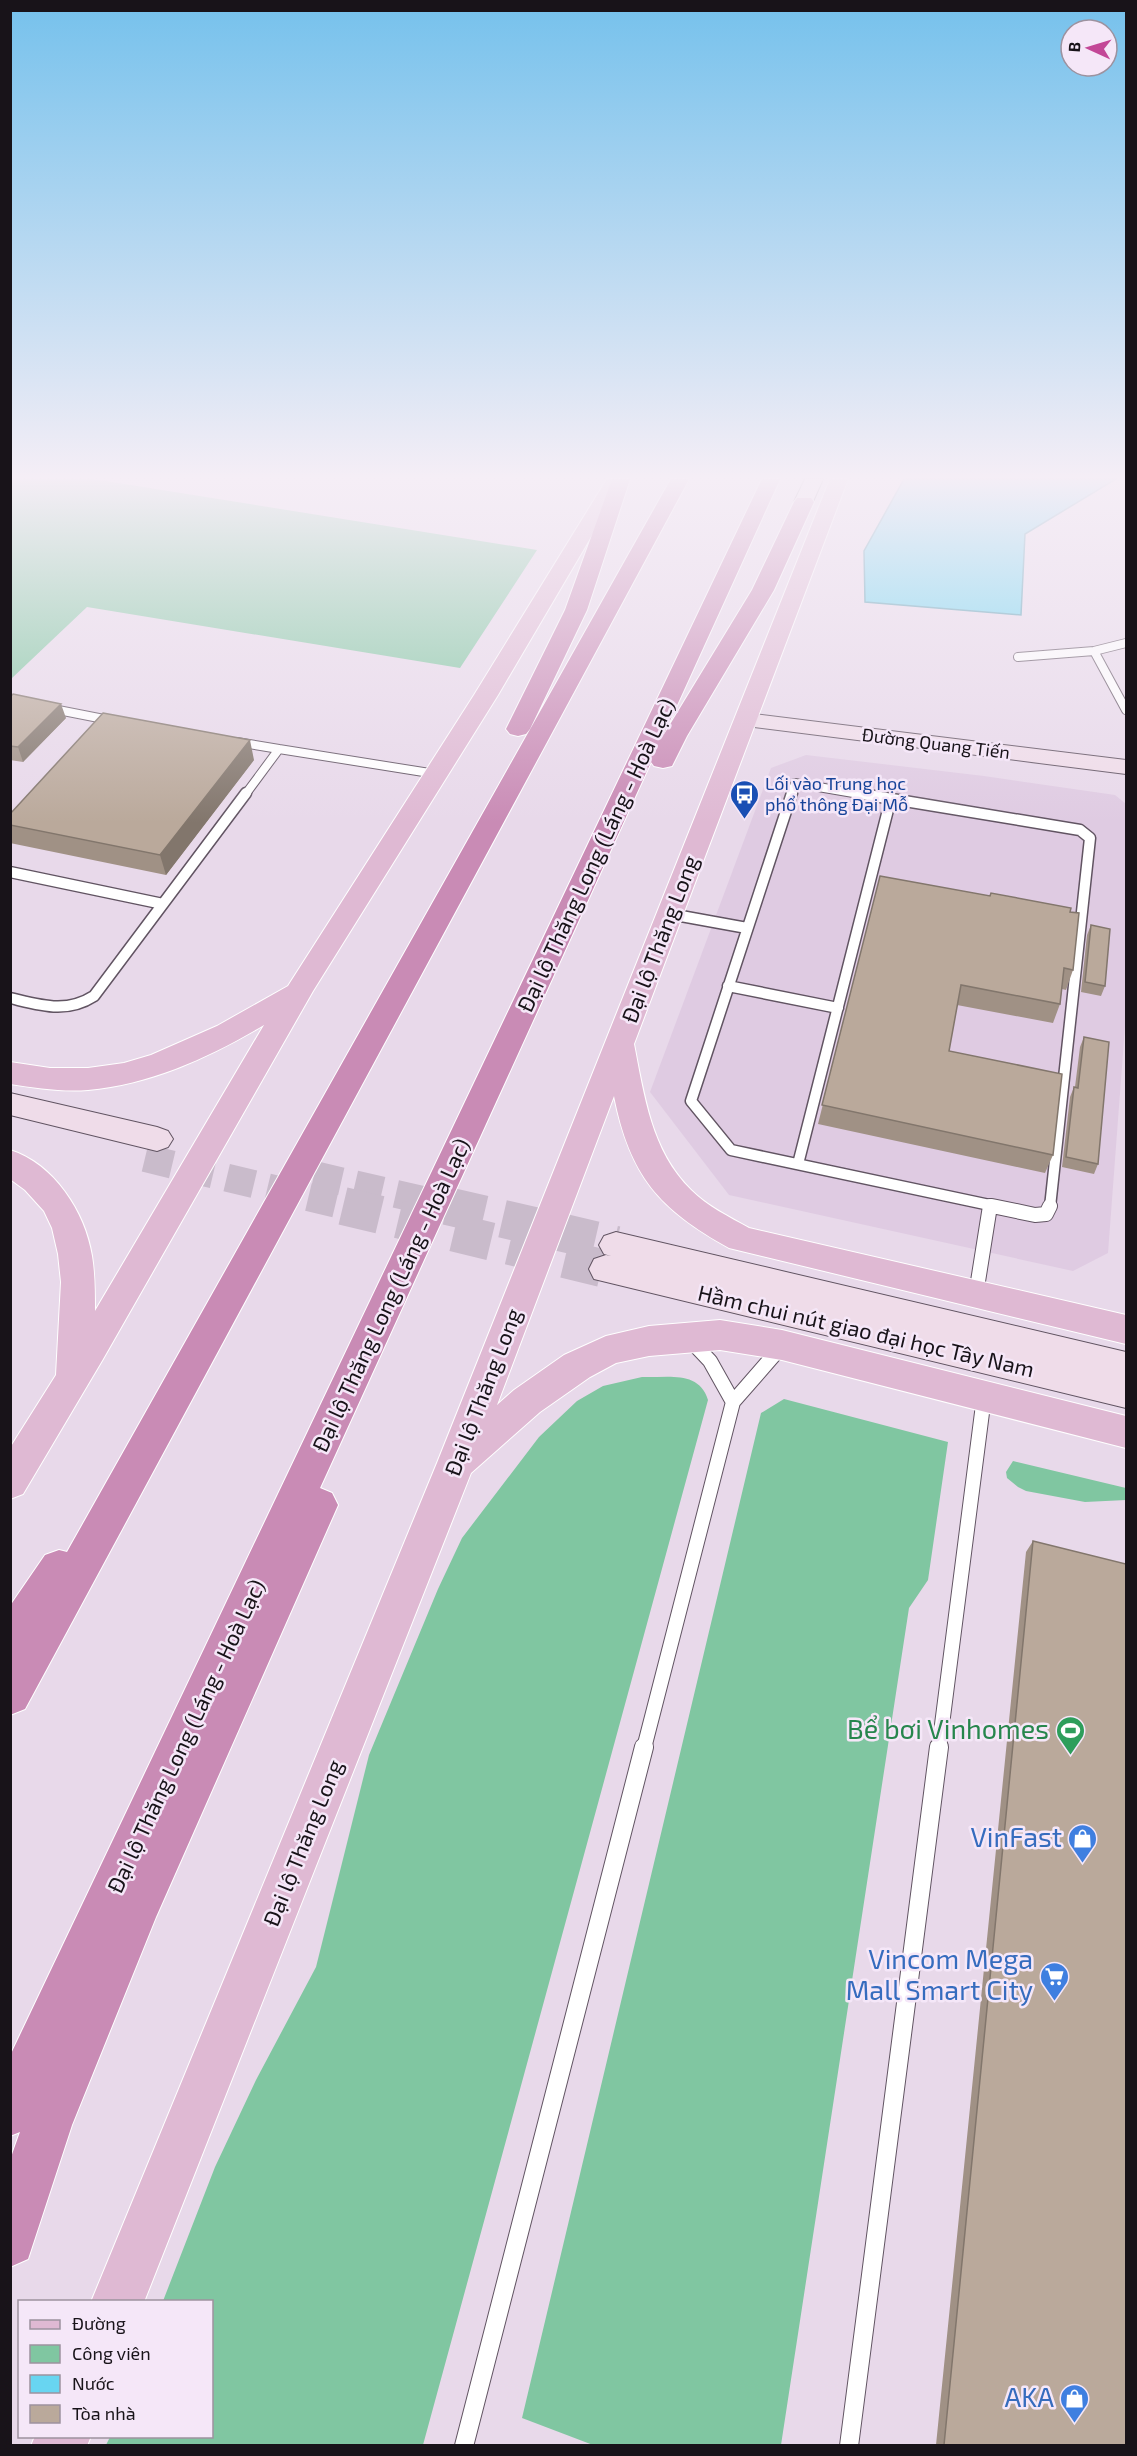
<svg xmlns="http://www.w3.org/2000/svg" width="1137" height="2456" viewBox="0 0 1137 2456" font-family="'Exo 2',sans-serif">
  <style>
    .built { fill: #dfcbe2 }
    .green { fill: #80c6a1 }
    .water { fill: #68d5f1; stroke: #509bb0; stroke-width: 1.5 }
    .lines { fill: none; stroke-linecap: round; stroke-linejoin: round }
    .secondary-tunnel-far1 { stroke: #c9bbcb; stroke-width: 28; stroke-dasharray: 28 14; stroke-linecap: butt }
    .secondary-tunnel { stroke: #c9bbcb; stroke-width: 38; stroke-dasharray: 38 19; stroke-linecap: butt }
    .lane-far3-casing { stroke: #615462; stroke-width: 10 }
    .lane-far2-casing { stroke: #615462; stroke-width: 13 }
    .lane-far1-casing { stroke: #615462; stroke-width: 16 }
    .lane-casing { stroke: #615462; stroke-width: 20 }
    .secondary-casing { stroke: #615462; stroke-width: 2 }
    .primary-casing { stroke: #fff; stroke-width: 2 }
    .highway-casing { stroke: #fff; stroke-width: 2 }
    .lane-far3 { stroke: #fff; stroke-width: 8 }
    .lane-far2 { stroke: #fff; stroke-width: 10 }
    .lane-far1 { stroke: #fff; stroke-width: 14 }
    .lane { stroke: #fff; stroke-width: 18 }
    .secondary { fill: #efdce9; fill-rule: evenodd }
    .primary { fill: #dfb9d3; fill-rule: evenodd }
    .highway { fill: #c98bb5; fill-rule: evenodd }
    .wall { fill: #a09185 }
    .shaded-wall { fill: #82766c }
    .building { fill: #baa99b; stroke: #82766c; stroke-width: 1.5 }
    .labels { text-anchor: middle; stroke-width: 5; stroke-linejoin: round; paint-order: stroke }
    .far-street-label { font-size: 18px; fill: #181319; stroke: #f5e7f8 }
    .far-transit-label { font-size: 18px; fill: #164399; stroke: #f5e7f8; text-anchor: start }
    .street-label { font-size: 22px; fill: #181319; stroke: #f5e7f8 }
    .near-leisure-label { font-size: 27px; fill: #27864d; stroke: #f5e7f8; text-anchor: end }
    .near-shop-label { font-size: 27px; fill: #366cbe; stroke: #f5e7f8; text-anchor: end }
  </style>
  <rect width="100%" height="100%" fill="#e8d9ea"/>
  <path class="built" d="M 806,755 L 984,776 L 1115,795 L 1126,804 L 1126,1013 L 1108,1253 L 1073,1271 L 729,1195 L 650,1092 L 771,768 Z"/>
  <path class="green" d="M 11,479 L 93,479 L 537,550 L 460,668 L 87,607 L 11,679 Z
    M 642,1377 C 668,1378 699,1370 708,1400 L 423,2445 L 106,2445 L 110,2437 L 212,2436 L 212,2302 L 163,2301 L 215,2167 L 256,2080 L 316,1967 L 369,1755 L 438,1589 L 462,1538 L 539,1437 L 577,1401 L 603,1386 Z
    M 784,1399 L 948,1442 L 928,1580 L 909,1608 L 781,2445 L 593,2445 L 522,2418 L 761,1413 Z
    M 1013,1461 L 1126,1488 L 1126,1500 L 1085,1502 L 1026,1491 L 1018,1487 L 1007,1478 L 1006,1472 Z"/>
  <path class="water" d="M 904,479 L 1116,479 L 1025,534 L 1021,615 L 865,602 L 864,551 Z"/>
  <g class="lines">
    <path class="secondary-tunnel-far1" d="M 145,1158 L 350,1207
      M 314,1175 L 453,1207"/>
    <path class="secondary-tunnel" d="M 343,1206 L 606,1269
      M 447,1206 L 616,1245"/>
    <defs>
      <path id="lane-far3" d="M 1094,651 L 1126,710
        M 1018,657 L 1094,651 L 1126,643
        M 48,708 L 109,720
        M 237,742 L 279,749
        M 245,795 L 279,749 L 436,774
        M 791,795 L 795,783 L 865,795"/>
      <path id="lane-far2" d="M 792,793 L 691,1101 L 731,1150 L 999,1207
        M 856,793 L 1080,830 L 1090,838 L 1050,1207
        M 10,872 L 163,904
        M 670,914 L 747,928
        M 728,986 L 838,1008
        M 10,998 C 40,1005 66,1014 94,996 L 246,793
        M 798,1164 L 891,798
        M 990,1207 L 990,1205"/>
      <path id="lane-far1" d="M 992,1206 L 1035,1215 L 1046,1214 L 1050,1206
        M 976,1294 L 990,1206
        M 692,1342 L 710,1361 L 733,1402
        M 644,1748 L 733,1402 L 781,1347
        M 939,1748 L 984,1397"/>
      <path id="lane" d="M 464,2446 L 644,1747
        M 849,2446 L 939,1747"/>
      <path id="secondary" d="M 805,479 L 823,479 L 811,506 L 797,506 L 794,502 Z
        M 746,713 L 1126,760 L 1126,774 L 738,725 L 734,720 L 738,715 Z
        M 10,1093 L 157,1127 L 168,1131 L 173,1139 L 168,1147 L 157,1151 L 10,1115 Z
        M 616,1232 L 1126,1352 L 1126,1408 L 594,1279 L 589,1269 L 594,1259 L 606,1255 L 611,1256 L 604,1254 L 599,1245 L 604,1236 Z"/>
      <path id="primary" d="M 607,479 L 625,479 L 498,695 L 313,991 L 103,1359 L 23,1494 L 10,1499 L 10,1448 L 56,1375 L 61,1282 L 58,1254 L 52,1228 L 44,1211 L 25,1190 L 10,1179 L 10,1150 C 54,1164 85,1212 92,1256 C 95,1274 95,1293 95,1311 L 264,1025 C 210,1057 152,1084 88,1090 C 62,1092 36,1088 10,1084 L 10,1062 L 50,1068 L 88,1068 L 124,1063 L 151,1055 L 217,1026 L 288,986 L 474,695 Z
        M 830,479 L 848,479 L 634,1044 C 644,1095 651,1151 691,1190 C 707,1206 729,1217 749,1228 L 1126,1315 L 1126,1344 L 729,1248 C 659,1209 630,1176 614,1096 L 497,1405 L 514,1390 L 564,1355 L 606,1336 L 649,1326 L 720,1320 L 782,1330 L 1126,1416 L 1126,1448 L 782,1360 L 720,1350 L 649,1356 L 616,1363 L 590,1377 L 540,1412 L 471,1473 L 144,2302 L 91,2302 L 437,1463 Z
        M 35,2436 L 91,2436 L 87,2446 L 31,2446 Z"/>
      <path id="highway" d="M 612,479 L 630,479 L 587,610 L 530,729 L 526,734 L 518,736 L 510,734 L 506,729 L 565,610 Z
        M 671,479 L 689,479 L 25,1709 L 10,1715 L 10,1606 L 45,1555 L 59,1550 L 67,1552 Z
        M 762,479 L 780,479 L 663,736 L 752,590 L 794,502 L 797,498 L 811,498 L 814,502 L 774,590 L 687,736 L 672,766 L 663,768 L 654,766 L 651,762 L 320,1488 L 332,1493 L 338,1505 L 156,1917 L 72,2125 L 28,2259 L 10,2267 L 10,2160 L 20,2132 L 10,2136 L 10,2056 Z"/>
    </defs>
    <use href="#lane-far3" class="lane-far3-casing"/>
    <use href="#lane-far2" class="lane-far2-casing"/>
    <use href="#lane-far1" class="lane-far1-casing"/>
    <use href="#lane" class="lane-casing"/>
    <use href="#secondary" class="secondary-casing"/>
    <use href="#primary" class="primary-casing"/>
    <use href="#highway" class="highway-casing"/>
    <use href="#lane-far3" class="lane-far3"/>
    <use href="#lane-far2" class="lane-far2"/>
    <use href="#lane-far1" class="lane-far1"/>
    <use href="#lane" class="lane"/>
    <use href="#secondary" class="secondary"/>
    <use href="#primary" class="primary"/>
    <use href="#highway" class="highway"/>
  </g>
  <path class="wall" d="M 10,697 L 66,718 L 23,762 L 10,760 Z
    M 254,760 L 166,875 L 10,843 L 10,814 Z
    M 880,876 L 1070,912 L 1073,970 L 1066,990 L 1062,989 L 1060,1004 L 1053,1023 L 957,1005 L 949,1051 L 1053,1155 L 1045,1173 L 818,1124 Z
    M 1091,925 L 1105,986 L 1101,996 L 1081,992 L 1087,935 Z
    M 1084,1037 L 1098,1164 L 1094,1174 L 1062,1167 L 1070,1097 L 1074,1087 L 1075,1087 L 1080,1047 Z
    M 1033,1541 L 1126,2445 L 936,2445 L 1026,1552 Z"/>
  <path class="shaded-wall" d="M 61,704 L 66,718 L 23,762 L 18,747 Z
    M 250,740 L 254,760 L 166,875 L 160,855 Z"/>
  <path class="building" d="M 13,694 L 61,704 L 18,747 L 10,746 L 10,697 Z
    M 103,713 L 250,740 L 160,855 L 10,825 L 10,814 Z
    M 880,876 L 990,896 L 991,893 L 1071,908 L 1070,912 L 1079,913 L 1073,970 L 1064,968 L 1060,1004 L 961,985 L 949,1051 L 1062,1074 L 1053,1155 L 822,1105 Z
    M 1091,925 L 1110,929 L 1105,986 L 1085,982 Z
    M 1084,1037 L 1109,1042 L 1098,1164 L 1066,1157 L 1074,1087 L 1078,1088 Z
    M 1033,1541 L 1126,1564 L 1126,2445 L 944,2445 Z"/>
  <linearGradient id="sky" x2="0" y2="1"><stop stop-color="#75c1ec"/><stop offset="0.58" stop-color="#f5eef6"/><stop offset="1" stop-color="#f5eef6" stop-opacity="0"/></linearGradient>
  <rect width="1137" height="823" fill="url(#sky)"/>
  <defs>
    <symbol id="bus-pin" viewBox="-11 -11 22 30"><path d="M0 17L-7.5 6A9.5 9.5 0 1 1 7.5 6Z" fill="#1a4fb4" stroke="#f5e7f8"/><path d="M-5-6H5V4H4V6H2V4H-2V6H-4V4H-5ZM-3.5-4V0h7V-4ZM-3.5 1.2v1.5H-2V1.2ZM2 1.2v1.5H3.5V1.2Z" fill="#fff"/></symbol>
    <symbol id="stadium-pin" viewBox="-11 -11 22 30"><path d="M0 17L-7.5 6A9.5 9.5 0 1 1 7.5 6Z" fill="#2e9e5b" stroke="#f5e7f8"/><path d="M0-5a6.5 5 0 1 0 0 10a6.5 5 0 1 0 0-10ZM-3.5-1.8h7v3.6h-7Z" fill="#fff"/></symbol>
    <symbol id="shop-pin" viewBox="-11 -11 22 30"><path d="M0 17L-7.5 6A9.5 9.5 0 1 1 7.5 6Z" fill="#3f7fe0" stroke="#f5e7f8"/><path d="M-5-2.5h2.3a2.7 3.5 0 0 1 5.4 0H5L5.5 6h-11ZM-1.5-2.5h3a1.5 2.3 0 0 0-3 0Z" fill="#fff"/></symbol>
    <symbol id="supermarket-pin" viewBox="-11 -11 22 30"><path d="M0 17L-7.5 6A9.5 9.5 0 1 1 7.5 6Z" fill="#3f7fe0" stroke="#f5e7f8"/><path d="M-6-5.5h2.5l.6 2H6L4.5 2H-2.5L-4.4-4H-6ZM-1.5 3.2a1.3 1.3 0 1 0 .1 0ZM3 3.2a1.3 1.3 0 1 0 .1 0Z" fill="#fff"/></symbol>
  </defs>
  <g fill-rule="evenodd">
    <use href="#bus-pin" x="728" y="778" width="33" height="45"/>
    <use href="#stadium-pin" x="1054" y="1714" width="33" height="45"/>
    <use href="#shop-pin" x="1066" y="1822" width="33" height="45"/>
    <use href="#supermarket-pin" x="1038" y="1960" width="33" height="45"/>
    <use href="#shop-pin" x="1058" y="2382" width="33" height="45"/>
  </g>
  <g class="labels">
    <g class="far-street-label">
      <text transform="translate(936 744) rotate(7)" y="6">Đường Quang Tiến</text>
    </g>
    <g class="far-transit-label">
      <text x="765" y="790">Lối vào Trung học<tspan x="765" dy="21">phổ thông Đại Mỗ</tspan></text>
    </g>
    <g class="street-label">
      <text transform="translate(596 855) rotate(-65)" y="8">Đại lộ Thăng Long (Láng - Hoà Lạc)</text>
      <text transform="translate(660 939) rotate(-69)" y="8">Đại lộ Thăng Long</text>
      <text transform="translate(391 1295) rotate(-65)" y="8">Đại lộ Thăng Long (Láng - Hoà Lạc)</text>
      <text transform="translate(866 1331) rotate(13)" y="8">Hầm chui nút giao đại học Tây Nam</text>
      <text transform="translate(483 1392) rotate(-69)" y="8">Đại lộ Thăng Long</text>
      <text transform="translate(186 1736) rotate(-65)" y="8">Đại lộ Thăng Long (Láng - Hoà Lạc)</text>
      <text transform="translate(303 1843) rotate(-68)" y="8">Đại lộ Thăng Long</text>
    </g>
    <g class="near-leisure-label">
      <text x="1049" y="1739">Bể bơi Vinhomes</text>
    </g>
    <g class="near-shop-label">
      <text x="1062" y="1847">VinFast</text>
      <text x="1033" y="1969">Vincom Mega<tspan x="1033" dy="31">Mall Smart City</tspan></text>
      <text x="1054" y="2407">AKA</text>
    </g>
  </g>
  <rect width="1137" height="2456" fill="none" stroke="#181319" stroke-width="24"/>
  <rect x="18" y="2300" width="195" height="138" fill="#f5e7f8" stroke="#9d929f" stroke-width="1.5"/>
  <rect x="30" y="2320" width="30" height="9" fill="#dfb9d3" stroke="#9d929f" stroke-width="1.5"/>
  <text x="72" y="2330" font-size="18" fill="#181319">Đường</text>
  <rect x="30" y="2345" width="30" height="18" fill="#80c6a1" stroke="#9d929f" stroke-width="1.5"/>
  <text x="72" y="2360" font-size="18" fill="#181319">Công viên</text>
  <rect x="30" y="2375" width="30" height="18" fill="#68d5f1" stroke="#9d929f" stroke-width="1.5"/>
  <text x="72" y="2390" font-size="18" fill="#181319">Nước</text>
  <rect x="30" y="2405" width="30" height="18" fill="#baa99b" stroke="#9d929f" stroke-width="1.5"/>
  <text x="72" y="2420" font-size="18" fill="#181319">Tòa nhà</text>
  <g transform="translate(1089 48) rotate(274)"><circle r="28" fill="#f5e7f8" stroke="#9d929f" stroke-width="1.5"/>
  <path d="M0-4.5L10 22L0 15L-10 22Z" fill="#c34797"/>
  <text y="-9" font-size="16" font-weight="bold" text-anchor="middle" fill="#181319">B</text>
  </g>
</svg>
